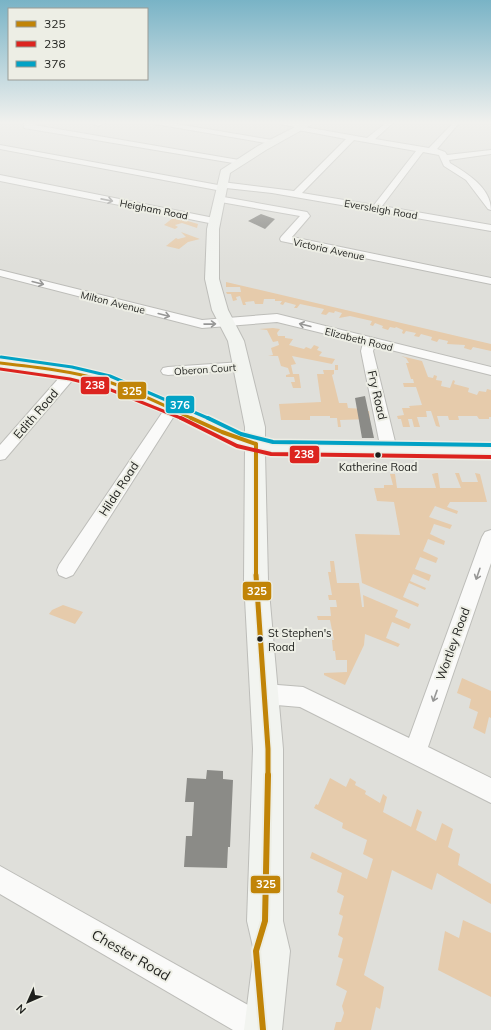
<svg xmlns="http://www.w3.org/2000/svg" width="491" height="1030" viewBox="0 0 491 1030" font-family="Mulish,sans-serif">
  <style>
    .green { fill: #e6cbab }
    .building { fill: #8b8b87 }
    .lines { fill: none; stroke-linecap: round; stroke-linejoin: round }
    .street-casing { stroke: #bdbdb9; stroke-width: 2 }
    .secondary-casing { stroke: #bdbdb9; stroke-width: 2 }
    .street { fill: #fafaf9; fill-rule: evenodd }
    .secondary { fill: #f2f4f0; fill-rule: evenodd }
    .bus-1-far3-casing { stroke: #edeee5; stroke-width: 5.5 }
    .bus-1-far2-casing { stroke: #edeee5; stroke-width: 7 }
    .bus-1-far1-casing { stroke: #edeee5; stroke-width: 8 }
    .bus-1-casing { stroke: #edeee5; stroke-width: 10 }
    .bus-2-far1-casing { stroke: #edeee5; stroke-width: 5.5 }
    .bus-2-casing { stroke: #edeee5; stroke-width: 7 }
    .bus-3-far1-casing { stroke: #edeee5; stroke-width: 5.5 }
    .bus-3-casing { stroke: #edeee5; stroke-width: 7 }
    .bus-1-far3 { stroke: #c18407; stroke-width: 3 }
    .bus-1-far2 { stroke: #c18407; stroke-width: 4 }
    .bus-1-far1 { stroke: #c18407; stroke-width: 5 }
    .bus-1 { stroke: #c18407; stroke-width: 6 }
    .bus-2-far1 { stroke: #dc241f; stroke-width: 3 }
    .bus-2 { stroke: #dc241f; stroke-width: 4 }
    .bus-3-far1 { stroke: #02a2c5; stroke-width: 3 }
    .bus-3 { stroke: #02a2c5; stroke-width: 4 }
    .oneway { stroke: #979796 }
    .bus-dot { fill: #1e1f1c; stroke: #edeee5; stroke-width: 1.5 }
    .labels { text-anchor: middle; stroke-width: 4; stroke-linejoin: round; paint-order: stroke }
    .far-street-label { font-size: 10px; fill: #1e1f1c; stroke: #edeee5 }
    .bus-label { font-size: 11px; fill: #1e1f1c; stroke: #edeee5 }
    .street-label { font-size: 12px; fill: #1e1f1c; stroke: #edeee5 }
    .near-street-label { font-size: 14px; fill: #1e1f1c; stroke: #edeee5 }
    .line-badge { stroke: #edeee5; stroke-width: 1.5 }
    .badge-label { font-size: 11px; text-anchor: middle; font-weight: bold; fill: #fff }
  </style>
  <rect width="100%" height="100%" fill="#dfdfda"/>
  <path class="green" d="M 174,217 L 198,224 L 197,228 L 182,223 L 175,225 L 178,227 L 175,229 L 164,225 Z
    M 181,232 L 200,239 L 188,242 L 179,249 L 166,246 L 176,238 L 178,239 L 186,237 Z
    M 226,282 L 491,344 L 491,351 L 473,347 L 471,350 L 464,348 L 465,345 L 447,344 L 448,341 L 439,339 L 437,342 L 431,340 L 432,337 L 421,334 L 419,337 L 414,336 L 416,333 L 406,331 L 404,334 L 402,333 L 403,330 L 396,327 L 395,328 L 390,327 L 388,330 L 382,328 L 383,326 L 375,323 L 373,326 L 370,325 L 372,321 L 350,316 L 339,318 L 342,313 L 335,311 L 334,313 L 329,312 L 326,315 L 321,314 L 324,309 L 300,304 L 297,308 L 294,308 L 296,305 L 285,302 L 283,305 L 280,304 L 282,301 L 275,301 L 275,299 L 264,299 L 263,304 L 255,304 L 254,301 L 245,302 L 246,305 L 243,305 L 240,296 L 236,297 L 237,300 L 233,301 L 231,294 L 227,294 L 226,292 L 241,292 L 240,287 L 226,287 Z
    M 273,328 L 280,329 L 277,333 L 278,336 L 285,336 L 285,338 L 293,339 L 289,345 L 304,349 L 306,347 L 311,349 L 314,345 L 319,347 L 317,350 L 322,352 L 319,356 L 335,359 L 332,364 L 292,356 L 296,364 L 291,365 L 293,374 L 299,374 L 301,388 L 293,388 L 291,382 L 295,382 L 294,377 L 286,377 L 286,375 L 290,374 L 288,368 L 281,366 L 278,356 L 268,356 L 273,355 L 271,348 L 279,345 L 278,341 L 273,342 L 267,330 L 259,329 Z
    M 401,356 L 422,361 L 428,377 L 433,378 L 434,375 L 437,376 L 436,380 L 442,381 L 441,386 L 450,388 L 453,380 L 455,381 L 454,384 L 469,388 L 468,392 L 477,395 L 479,391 L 486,392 L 487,389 L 491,390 L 491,417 L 489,417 L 489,419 L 479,419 L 477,416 L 458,416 L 459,420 L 449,420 L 448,416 L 437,416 L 440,427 L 436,426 L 431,411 L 426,411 L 427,417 L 417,417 L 420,427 L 414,427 L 412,419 L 408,419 L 410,427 L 403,427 L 401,419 L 398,419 L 397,416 L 404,415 L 402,408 L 410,408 L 409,406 L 422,405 L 416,387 L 404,387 L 403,383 L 414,383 L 413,379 L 411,379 L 406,363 L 409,363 L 406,358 Z
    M 335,365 L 338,365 L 338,370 L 334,370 L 334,374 L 332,375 L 339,403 L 347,403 L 348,408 L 364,409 L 365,411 L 369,411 L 370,419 L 340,420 L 341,427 L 338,427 L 337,418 L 330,418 L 330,416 L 310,416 L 310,420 L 281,420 L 279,404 L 321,402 L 317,374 L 324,374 L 323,370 L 335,370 Z
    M 436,473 L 438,473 L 440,488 L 461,488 L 455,473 L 459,473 L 462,482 L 478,482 L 475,473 L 480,474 L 487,502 L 450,502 L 447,507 L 458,511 L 457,514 L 435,506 L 429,517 L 452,525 L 450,529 L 434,524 L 430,534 L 445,541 L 444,545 L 428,539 L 423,551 L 438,558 L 436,563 L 420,557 L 415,569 L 431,575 L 429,581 L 413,574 L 410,581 L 426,588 L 425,590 L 409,583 L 403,597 L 419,604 L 418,607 L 362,583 L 355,534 L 400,535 L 394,502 L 377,501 L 374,488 L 384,488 L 384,485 L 393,485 L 390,474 L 395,474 L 397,488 L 436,488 L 432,474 Z
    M 330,561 L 334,561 L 337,583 L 359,583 L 362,607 L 364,607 L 363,595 L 398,610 L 395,617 L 411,624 L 409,629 L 392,622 L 386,638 L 400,644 L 398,647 L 365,634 L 364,645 L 345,685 L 324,675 L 324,673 L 347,672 L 347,660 L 336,660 L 335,651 L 333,651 L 332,640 L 334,640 L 330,620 L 318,620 L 317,616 L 331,616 L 330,607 L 337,607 L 336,600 L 329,600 L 328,595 L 332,595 L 328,572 L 331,572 Z
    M 63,605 L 83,612 L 75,624 L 49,614 L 52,610 Z
    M 462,678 L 491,691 L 491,718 L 489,717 L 485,734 L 473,728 L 478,712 L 469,708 L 471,699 L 457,693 Z
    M 330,778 L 346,787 L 350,778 L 356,782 L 355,785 L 366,791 L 365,794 L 380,803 L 383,794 L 387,797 L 383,812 L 411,827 L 417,809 L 422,812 L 416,830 L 436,841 L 442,823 L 453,829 L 448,847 L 460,854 L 458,865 L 491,884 L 491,904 L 437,873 L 432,890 L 392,870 L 364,975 L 384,987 L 380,1009 L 376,1007 L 371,1030 L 334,1030 L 336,1022 L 341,1022 L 344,1013 L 342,1006 L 347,991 L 336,985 L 343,959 L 338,957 L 343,938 L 338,935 L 343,916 L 339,914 L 344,896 L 337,892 L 342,873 L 310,858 L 312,852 L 367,879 L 373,859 L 363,854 L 367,840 L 342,828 L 343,823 L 314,808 L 316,804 L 318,805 Z
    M 463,920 L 491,933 L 491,997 L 438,970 L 445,931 L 459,938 Z"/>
  <path class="building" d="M 261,214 L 275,219 L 265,229 L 248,221 Z
    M 365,396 L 374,438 L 362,438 L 355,398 Z
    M 207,770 L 223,771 L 223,779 L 233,780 L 230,847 L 228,847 L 227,868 L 184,867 L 186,836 L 192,836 L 194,802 L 185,802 L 187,778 L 206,779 Z"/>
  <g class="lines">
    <defs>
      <path id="street" d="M 30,122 L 38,122 L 34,125 L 239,160 L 243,162 L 239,164 L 24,128 L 24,124 Z
        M 95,122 L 108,122 L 98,126 L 94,124 Z
        M 151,122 L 165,122 L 272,140 L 276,142 L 272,144 L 155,124 Z
        M 271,122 L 302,124 L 305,124 L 305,127 L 367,138 L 387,122 L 394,122 L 375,139 L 429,148 L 454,122 L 460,122 L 437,149 L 445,152 L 447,155 L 491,150 L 491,154 L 449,160 L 450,163 C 467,173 491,188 491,210 L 488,209 L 466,180 L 444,166 L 439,155 L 423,152 L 382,206 L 491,225 L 491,231 L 272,193 L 226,188 L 222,191 L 0,149 L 0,145 L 218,185 L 222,182 L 294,191 L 346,139 L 298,130 L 295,127 ZM 354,140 L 416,151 L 374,205 L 302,193 Z
        M 0,175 L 214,218 L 219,221 L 214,224 L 0,181 Z
        M 218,196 L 307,212 L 310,216 L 292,237 L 491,278 L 491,284 L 281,241 L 280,239 L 281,237 L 300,216 L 215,201 L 215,197 Z
        M 0,270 L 202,320 L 277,314 L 491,367 L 491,375 L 375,346 L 373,351 L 397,450 L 394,454 L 389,455 L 384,454 L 381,450 L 361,351 L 363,343 L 277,322 L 202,328 L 0,276 Z
        M 242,362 L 247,363 L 249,366 L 247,369 L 168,375 L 163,374 L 161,371 L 163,368 L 168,367 Z
        M 71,369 L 76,370 L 78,373 L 76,376 L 5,459 L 0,460 L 0,445 L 66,370 Z
        M 174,404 L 179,406 L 181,409 L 174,416 L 73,575 L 66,578 L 59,575 L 57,570 L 59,565 L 164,410 Z
        M 491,530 L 491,563 L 428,747 L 491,778 L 491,803 L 300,707 L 265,704 L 257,701 L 254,694 L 257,687 L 265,684 L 303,687 L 409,738 L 482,537 L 485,532 Z
        M 0,866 L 273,1019 L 277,1030 L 233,1030 L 0,894 Z"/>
      <path id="secondary" d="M 305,122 L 316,122 L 266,150 L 230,173 L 219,229 L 219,279 L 228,310 L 244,341 L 265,427 L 265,440 L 272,441 L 491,444 L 491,458 L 272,455 L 265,453 L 268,580 L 283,749 L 283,921 L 290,951 L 282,1030 L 244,1030 L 254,951 L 247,921 L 253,749 L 244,580 L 245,448 L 232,445 L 167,413 L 102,386 L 71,378 L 0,368 L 0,358 C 38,363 77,367 114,378 C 159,393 201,417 245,435 L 245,427 L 228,341 L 212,310 L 205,279 L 207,229 L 221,170 L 258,146 Z"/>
    </defs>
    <use href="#street" class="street-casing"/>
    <use href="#secondary" class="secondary-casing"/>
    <use href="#street" class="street"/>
    <use href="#secondary" class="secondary"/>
    <defs>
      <path id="bus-1-far3" d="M 0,363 C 36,367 71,371 106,381 C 136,391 165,406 193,419"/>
      <path id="bus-1-far2" d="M 191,418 L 222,432 L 256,444
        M 256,444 L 256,576"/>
      <path id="bus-1-far1" d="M 256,575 L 268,749 L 268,776"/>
      <path id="bus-1" d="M 263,1030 L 256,951 L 265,921 L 268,775"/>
      <path id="bus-2-far1" d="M 0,369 L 70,379 L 106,388 L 183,419"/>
      <path id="bus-2" d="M 181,418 L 237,446 L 271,454 L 491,457"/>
      <path id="bus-3-far1" d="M 1,357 L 72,367 L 110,376 L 210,419"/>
      <path id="bus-3" d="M 208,418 L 241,434 L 273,442 L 491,445"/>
    </defs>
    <use href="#bus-1-far3" class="bus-1-far3-casing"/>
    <use href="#bus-1-far2" class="bus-1-far2-casing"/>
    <use href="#bus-1-far1" class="bus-1-far1-casing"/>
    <use href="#bus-1" class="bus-1-casing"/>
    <use href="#bus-2-far1" class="bus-2-far1-casing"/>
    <use href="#bus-2" class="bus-2-casing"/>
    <use href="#bus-3-far1" class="bus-3-far1-casing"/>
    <use href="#bus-3" class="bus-3-casing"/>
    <use href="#bus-1-far3" class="bus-1-far3"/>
    <use href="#bus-1-far2" class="bus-1-far2"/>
    <use href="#bus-1-far1" class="bus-1-far1"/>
    <use href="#bus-1" class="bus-1"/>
    <use href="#bus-2-far1" class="bus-2-far1"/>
    <use href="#bus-2" class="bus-2"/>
    <use href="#bus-3-far1" class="bus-3-far1"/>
    <use href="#bus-3" class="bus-3"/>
  </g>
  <defs><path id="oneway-shaft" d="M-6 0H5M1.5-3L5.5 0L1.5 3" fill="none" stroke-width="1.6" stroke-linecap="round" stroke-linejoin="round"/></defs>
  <g class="oneway">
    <use href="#oneway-shaft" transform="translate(107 200) rotate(11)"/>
    <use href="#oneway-shaft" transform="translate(38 283) rotate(14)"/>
    <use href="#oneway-shaft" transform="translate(164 315) rotate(14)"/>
    <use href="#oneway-shaft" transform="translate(210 324) rotate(-1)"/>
    <use href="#oneway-shaft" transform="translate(305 325) rotate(-166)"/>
    <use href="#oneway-shaft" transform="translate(478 574) rotate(109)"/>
    <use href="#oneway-shaft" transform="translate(435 696) rotate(110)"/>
  </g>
  <linearGradient id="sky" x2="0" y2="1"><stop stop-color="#79b3c6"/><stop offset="0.46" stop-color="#f1f1ee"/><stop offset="1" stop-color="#f1f1ee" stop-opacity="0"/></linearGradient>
  <rect width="491" height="266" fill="url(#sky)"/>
  <g class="bus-dot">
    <circle cx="378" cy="455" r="3.5"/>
    <circle cx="260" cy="639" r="3.5"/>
  </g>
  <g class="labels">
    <g class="far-street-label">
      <text transform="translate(154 209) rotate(11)" y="4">Heigham Road</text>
      <text transform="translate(381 209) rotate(10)" y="4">Eversleigh Road</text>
      <text transform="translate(329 249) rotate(12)" y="4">Victoria Avenue</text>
      <text transform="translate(113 302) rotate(14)" y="4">Milton Avenue</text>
      <text transform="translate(359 339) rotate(14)" y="4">Elizabeth Road</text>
      <text transform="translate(205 369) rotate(-4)" y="4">Oberon Court</text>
    </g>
    <g class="bus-label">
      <text x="378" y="471">Katherine Road</text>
      <text x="268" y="637" text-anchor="start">St Stephen's<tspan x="268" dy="14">Road</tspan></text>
    </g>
    <g class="street-label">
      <text transform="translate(377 395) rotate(77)" y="4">Fry Road</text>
      <text transform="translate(36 414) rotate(-49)" y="4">Edith Road</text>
      <text transform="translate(119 489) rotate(-57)" y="4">Hilda Road</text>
      <text transform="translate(453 644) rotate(-70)" y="4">Wortley Road</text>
    </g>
    <g class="near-street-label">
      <text transform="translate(131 955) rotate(30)" y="5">Chester Road</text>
    </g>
  </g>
  <g class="line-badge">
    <rect x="80" y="376" width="30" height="19" rx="4" fill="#dc241f"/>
    <rect x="117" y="381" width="30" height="19" rx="4" fill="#c18407"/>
    <rect x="165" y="395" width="30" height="19" rx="4" fill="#02a2c5"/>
    <rect x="289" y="445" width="31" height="19" rx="4" fill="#dc241f"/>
    <rect x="242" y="581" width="30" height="20" rx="4" fill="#c18407"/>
    <rect x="250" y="875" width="31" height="19" rx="4" fill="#c18407"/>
  </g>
  <g class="badge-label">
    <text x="95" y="389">238</text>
    <text x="132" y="395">325</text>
    <text x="180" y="409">376</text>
    <text x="304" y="458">238</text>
    <text x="257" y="595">325</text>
    <text x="266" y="888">325</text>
  </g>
  <rect x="8" y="8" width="140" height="72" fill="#edeee5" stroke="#9a9b95"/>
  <rect x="16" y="21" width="20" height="6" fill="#c18407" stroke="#9a9b95"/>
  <text x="44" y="28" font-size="12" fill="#1e1f1c">325</text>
  <rect x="16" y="41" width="20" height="6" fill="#dc241f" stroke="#9a9b95"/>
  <text x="44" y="48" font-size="12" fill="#1e1f1c">238</text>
  <rect x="16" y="61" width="20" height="6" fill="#02a2c5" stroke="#9a9b95"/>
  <text x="44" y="68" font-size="12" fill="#1e1f1c">376</text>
  <g transform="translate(28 1002) rotate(225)" stroke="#edeee5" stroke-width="3" paint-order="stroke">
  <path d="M0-3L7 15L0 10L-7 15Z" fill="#1e1f1c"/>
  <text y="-6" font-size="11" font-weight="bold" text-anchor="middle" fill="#1e1f1c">N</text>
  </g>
</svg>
